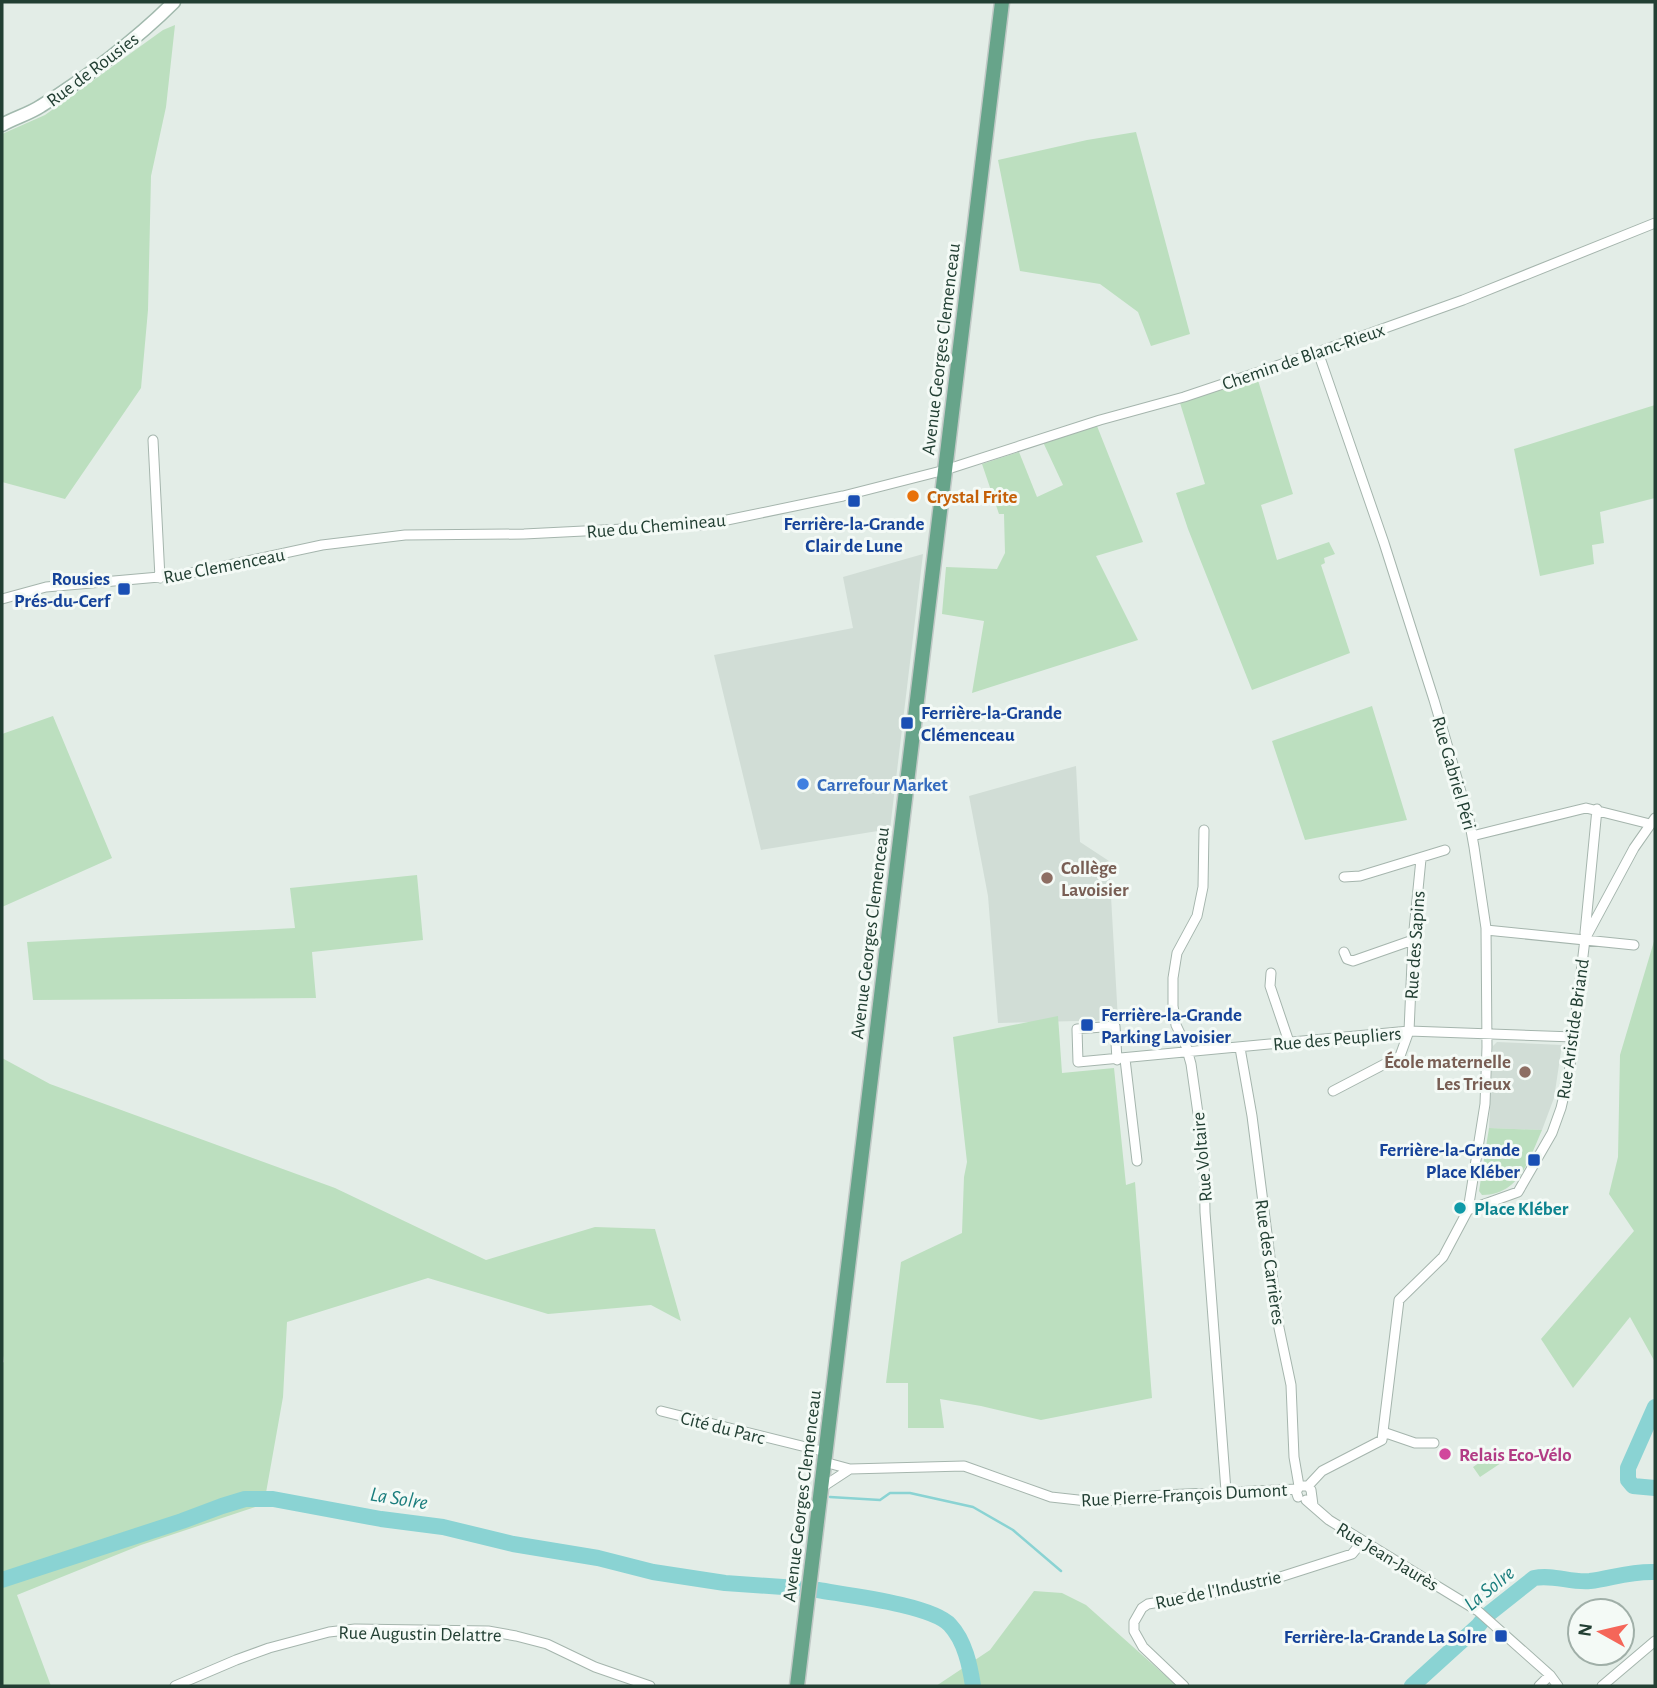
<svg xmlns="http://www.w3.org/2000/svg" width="1657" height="1688" viewBox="0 0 1657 1688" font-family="'Alegreya Sans',sans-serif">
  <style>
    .built { fill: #d1ddd6 }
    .green { fill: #bcdfbf }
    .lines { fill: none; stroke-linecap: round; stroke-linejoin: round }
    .stream { stroke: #8ad3d3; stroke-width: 2.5 }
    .river { stroke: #8ad3d3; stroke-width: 16 }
    .street-casing { stroke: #a5b5ad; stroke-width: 11 }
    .secondary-casing { stroke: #a1b9ad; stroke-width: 15 }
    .primary-casing { stroke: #c1c9c6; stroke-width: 17 }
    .street { stroke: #fff; stroke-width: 9 }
    .secondary { stroke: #fff; stroke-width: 12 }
    .primary { stroke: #67a48a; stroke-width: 14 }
    .food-dot { fill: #e8710a; stroke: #f4faf6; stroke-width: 2.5 }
    .transit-dot { fill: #1a4fb4; stroke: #f4faf6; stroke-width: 2.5 }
    .shop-dot { fill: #3f7fe0; stroke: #f4faf6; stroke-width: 2.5 }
    .education-dot { fill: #8d6e63; stroke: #f4faf6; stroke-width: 2.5 }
    .culture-dot { fill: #0f9aa8; stroke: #f4faf6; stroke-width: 2.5 }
    .hotel-dot { fill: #d1479c; stroke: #f4faf6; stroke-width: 2.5 }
    .labels { text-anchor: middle; stroke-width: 6; stroke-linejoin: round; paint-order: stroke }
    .street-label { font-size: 19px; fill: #223f33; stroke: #f4faf6 }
    .food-label { font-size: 19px; font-weight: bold; fill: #c56008; stroke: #f4faf6; text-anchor: start }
    .transit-label { font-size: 19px; font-weight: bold; fill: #164399; stroke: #f4faf6; text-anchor: end }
    .shop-label { font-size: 19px; font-weight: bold; fill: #366cbe; stroke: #f4faf6; text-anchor: start }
    .education-label { font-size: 19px; font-weight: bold; fill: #785e54; stroke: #f4faf6; text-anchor: start }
    .culture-label { font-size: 19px; font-weight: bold; fill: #0d838f; stroke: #f4faf6; text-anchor: start }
    .hotel-label { font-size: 19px; font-weight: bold; fill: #b23c85; stroke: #f4faf6; text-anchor: start }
    .water-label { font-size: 21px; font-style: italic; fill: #1a7d7d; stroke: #f4faf6 }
  </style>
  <rect width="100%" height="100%" fill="#e3ede7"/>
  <path class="built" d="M 923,554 L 890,829 L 761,850 L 714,655 L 853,628 L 843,577 Z
    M 1076,766 L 1080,842 L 1109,861 L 1118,1020 L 998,1023 L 988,896 L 969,796 Z
    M 1497,1042 L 1562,1045 L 1554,1098 L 1542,1130 L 1489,1128 L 1493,1046 Z"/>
  <path class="green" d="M 175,25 L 166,107 L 151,176 L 148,310 L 141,388 L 65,499 L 2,482 L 2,134 L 45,115 L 163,30 Z
    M 1136,132 L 1190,334 L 1151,346 L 1138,312 L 1100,284 L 1020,271 L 998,160 L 1087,140 Z
    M 1257,377 L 1293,494 L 1261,505 L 1277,560 L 1329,542 L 1335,554 L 1324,558 L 1325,563 L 1321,565 L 1350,653 L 1252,690 L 1188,529 L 1176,493 L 1205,484 L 1180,403 Z
    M 1655,405 L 1655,498 L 1600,512 L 1604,543 L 1592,545 L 1594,564 L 1540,576 L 1514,449 Z
    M 1097,426 L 1143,542 L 1096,556 L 1138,640 L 972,693 L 984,621 L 942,614 L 946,567 L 997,569 L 1005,553 L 1004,514 L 999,514 L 982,464 L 1019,452 L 1037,497 L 1063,485 L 1043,442 Z
    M 1372,706 L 1407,820 L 1305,840 L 1272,741 Z
    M 53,716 L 112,858 L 2,907 L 2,734 Z
    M 417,875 L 423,940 L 312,952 L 316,998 L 33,1000 L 27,942 L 295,928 L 290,888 Z
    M 1655,938 L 1655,1362 L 1630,1317 L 1573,1388 L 1541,1339 L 1634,1231 L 1609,1194 L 1618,1157 L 1620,1055 Z
    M 1058,1016 L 1062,1073 L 1114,1068 L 1126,1185 L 1135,1182 L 1152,1398 L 1041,1420 L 981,1406 L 940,1399 L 944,1428 L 908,1428 L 908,1383 L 886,1383 L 901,1262 L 962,1233 L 964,1177 L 967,1162 L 953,1037 Z
    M 2,1058 L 50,1084 L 335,1188 L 486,1260 L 595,1227 L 655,1229 L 681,1321 L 651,1305 L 548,1314 L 428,1278 L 287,1322 L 283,1397 L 264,1504 L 141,1545 L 17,1595 L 51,1686 L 2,1686 L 2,1363 L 4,1362 L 2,1348 Z
    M 1489,1128 L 1542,1130 C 1529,1159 1520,1195 1482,1195 L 1479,1191 Z
    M 1499,1449 L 1507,1459 L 1480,1477 L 1473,1467 Z
    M 1034,1591 L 1062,1593 L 1086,1605 L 1177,1686 L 936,1686 L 990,1650 Z"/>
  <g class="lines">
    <path class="stream" d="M 830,1497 L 880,1500 L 890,1493 L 910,1493 L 973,1507 L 1013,1530 L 1061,1571"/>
    <path class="river" d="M 1655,1407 L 1628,1468 L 1628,1480 L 1633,1486 L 1655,1488
      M 2,1580 L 182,1521 L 222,1506 L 245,1499 L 273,1499 L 381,1519 L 443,1527 L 513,1544 L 598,1558 L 653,1572 L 725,1583 L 797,1588
      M 818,1590 C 846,1595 932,1605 950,1625 C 965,1641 970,1666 973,1686
      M 1412,1686 L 1478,1626 L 1486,1616 L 1534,1578 C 1553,1574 1571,1583 1590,1581 C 1612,1578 1631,1571 1655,1572"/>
    <defs>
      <path id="street" d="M 1318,352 L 1384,543 L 1434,700 L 1469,819 L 1474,847 L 1486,928 L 1487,1047 L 1485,1104 L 1468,1210
        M 153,440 L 160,578
        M 2,599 L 46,587 L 182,575 L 322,545 L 405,535 L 524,534 L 703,525 L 843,496 L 945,470 L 1100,420 L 1184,397 L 1318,352 L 1463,300 L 1655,223
        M 1204,830 L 1203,887 L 1197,916 L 1177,953 L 1173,978 L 1173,1006 L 1176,1025 L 1186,1046 L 1191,1064 L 1204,1156 L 1205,1212 L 1226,1491
        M 1472,836 L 1586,808 L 1650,824
        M 1344,877 L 1360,876 L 1445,850
        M 1486,930 L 1634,945
        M 1585,933 L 1597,809
        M 1344,952 L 1347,959 L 1353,961 L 1413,940
        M 1271,973 L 1270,986 L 1289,1042
        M 1240,1048 L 1252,1116 L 1279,1328 L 1291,1385 L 1294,1457 L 1299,1486
        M 1125,1059 L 1137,1161
        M 1117,1060 L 1115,1026 L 1077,1029 L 1078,1062 L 1409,1031 L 1574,1037
        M 1333,1091 L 1400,1056 L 1409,1031 L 1413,940 L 1421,859
        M 661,1411 L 826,1452
        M 1383,1432 L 1415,1443 L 1434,1443
        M 824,1462 L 850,1469 L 964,1466 L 1051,1497 L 1096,1502 L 1163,1495 L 1298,1489
        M 1308,1486 L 1322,1471 L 1382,1440 L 1399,1300 L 1443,1257 L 1468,1210 L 1518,1192 L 1552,1133 L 1561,1108 L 1569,1074 L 1585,939 L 1634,848 L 1655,818
        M 821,1488 L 850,1469
        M 1298,1497 L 1296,1491 L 1299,1486 L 1308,1486 L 1311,1490 L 1313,1505
        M 1306,1500 L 1329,1520 L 1478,1611 L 1550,1675 L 1558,1686
        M 175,1686 L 236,1660 L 269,1648 L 329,1632 L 355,1629 L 488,1631 L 516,1636 L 547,1644 L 595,1667 L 650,1686
        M 1184,1686 L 1143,1647 L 1134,1631 L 1134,1622 L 1142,1608 L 1148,1604 L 1224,1591 L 1274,1579 L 1352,1554 L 1362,1542
        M 1539,1686 L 1550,1675
        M 1602,1686 L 1655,1641"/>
      <path id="secondary" d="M 2,125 C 14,118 29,114 41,106 C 85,79 138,38 174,2"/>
      <path id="primary" d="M 797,1686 L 1002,2"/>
    </defs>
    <use href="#street" class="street-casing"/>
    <use href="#secondary" class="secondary-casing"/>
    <use href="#primary" class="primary-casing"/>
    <use href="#street" class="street"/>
    <use href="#secondary" class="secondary"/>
    <use href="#primary" class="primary"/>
  </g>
  <circle class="food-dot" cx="913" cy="496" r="7"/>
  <g class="transit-dot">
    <rect x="847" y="494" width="14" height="14" rx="3.5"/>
    <rect x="117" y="582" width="14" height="14" rx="3.5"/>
    <rect x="900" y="716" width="14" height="14" rx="3.5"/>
    <rect x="1080" y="1018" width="14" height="14" rx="3.5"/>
    <rect x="1527" y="1153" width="14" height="14" rx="3.5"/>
    <rect x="1494" y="1629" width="14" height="14" rx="3.5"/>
  </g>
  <circle class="shop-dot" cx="803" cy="784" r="7"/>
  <g class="education-dot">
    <circle cx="1047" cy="878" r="7"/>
    <circle cx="1525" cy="1072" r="7"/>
  </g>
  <circle class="culture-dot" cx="1460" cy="1208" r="7"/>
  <circle class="hotel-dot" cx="1445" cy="1454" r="7"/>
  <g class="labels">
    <g class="street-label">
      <text transform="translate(92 69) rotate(-37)" y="7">Rue de Rousies</text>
      <text transform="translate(940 349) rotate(-83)" y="7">Avenue Georges Clemenceau</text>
      <text transform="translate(1303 356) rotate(-19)" y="7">Chemin de Blanc-Rieux</text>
      <text transform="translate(656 525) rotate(-5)" y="7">Rue du Chemineau</text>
      <text transform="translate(224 565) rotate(-11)" y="7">Rue Clemenceau</text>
      <text transform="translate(1455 773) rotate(74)" y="7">Rue Gabriel Péri</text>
      <text transform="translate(869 933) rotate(-83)" y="7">Avenue Georges Clemenceau</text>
      <text transform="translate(1414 945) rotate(-86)" y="7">Rue des Sapins</text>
      <text transform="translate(1572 1029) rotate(-82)" y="7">Rue Aristide Briand</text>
      <text transform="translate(1337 1038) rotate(-5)" y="7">Rue des Peupliers</text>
      <text transform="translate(1201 1157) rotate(-95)" y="7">Rue Voltaire</text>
      <text transform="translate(1271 1262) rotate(82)" y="7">Rue des Carrières</text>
      <text transform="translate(723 1427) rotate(14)" y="7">Cité du Parc</text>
      <text transform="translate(1184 1494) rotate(-3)" y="7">Rue Pierre-François Dumont</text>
      <text transform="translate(801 1496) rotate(-83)" y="7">Avenue Georges Clemenceau</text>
      <text transform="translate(1388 1556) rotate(31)" y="7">Rue Jean-Jaurès</text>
      <text transform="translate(1218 1589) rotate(-12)" y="7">Rue de l'Industrie</text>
      <text transform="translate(420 1633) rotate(1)" y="7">Rue Augustin Delattre</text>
    </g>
    <g class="food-label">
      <text x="927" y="503">Crystal Frite</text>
    </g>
    <g class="transit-label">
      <text x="854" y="530" text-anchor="middle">Ferrière-la-Grande<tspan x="854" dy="22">Clair de Lune</tspan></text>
      <text x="110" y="585">Rousies<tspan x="110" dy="22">Prés-du-Cerf</tspan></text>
      <text x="921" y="719" text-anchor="start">Ferrière-la-Grande<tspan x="921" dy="22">Clémenceau</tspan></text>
      <text x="1101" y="1021" text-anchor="start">Ferrière-la-Grande<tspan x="1101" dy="22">Parking Lavoisier</tspan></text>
      <text x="1520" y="1156">Ferrière-la-Grande<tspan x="1520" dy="22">Place Kléber</tspan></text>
      <text x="1487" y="1643">Ferrière-la-Grande La Solre</text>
    </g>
    <g class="shop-label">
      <text x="817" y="791">Carrefour Market</text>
    </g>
    <g class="education-label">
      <text x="1061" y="874">Collège<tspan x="1061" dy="22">Lavoisier</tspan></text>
      <text x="1511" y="1068" text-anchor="end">École maternelle<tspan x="1511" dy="22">Les Trieux</tspan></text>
    </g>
    <g class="culture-label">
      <text x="1474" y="1215">Place Kléber</text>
    </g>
    <g class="hotel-label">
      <text x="1459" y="1461">Relais Eco-Vélo</text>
    </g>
    <g class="water-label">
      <text transform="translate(399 1498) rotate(9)" y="7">La Solre</text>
      <text transform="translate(1489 1588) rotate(-39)" y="7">La Solre</text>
    </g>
  </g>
  <rect width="1657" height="1688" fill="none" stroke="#223f33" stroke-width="7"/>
  <g transform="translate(1601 1632) rotate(278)"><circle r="33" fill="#f4faf6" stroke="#a0afa8" stroke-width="2"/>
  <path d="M0-5L12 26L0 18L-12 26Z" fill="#f56659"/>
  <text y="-10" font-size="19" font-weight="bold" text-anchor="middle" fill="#223f33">N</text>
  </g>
</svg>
